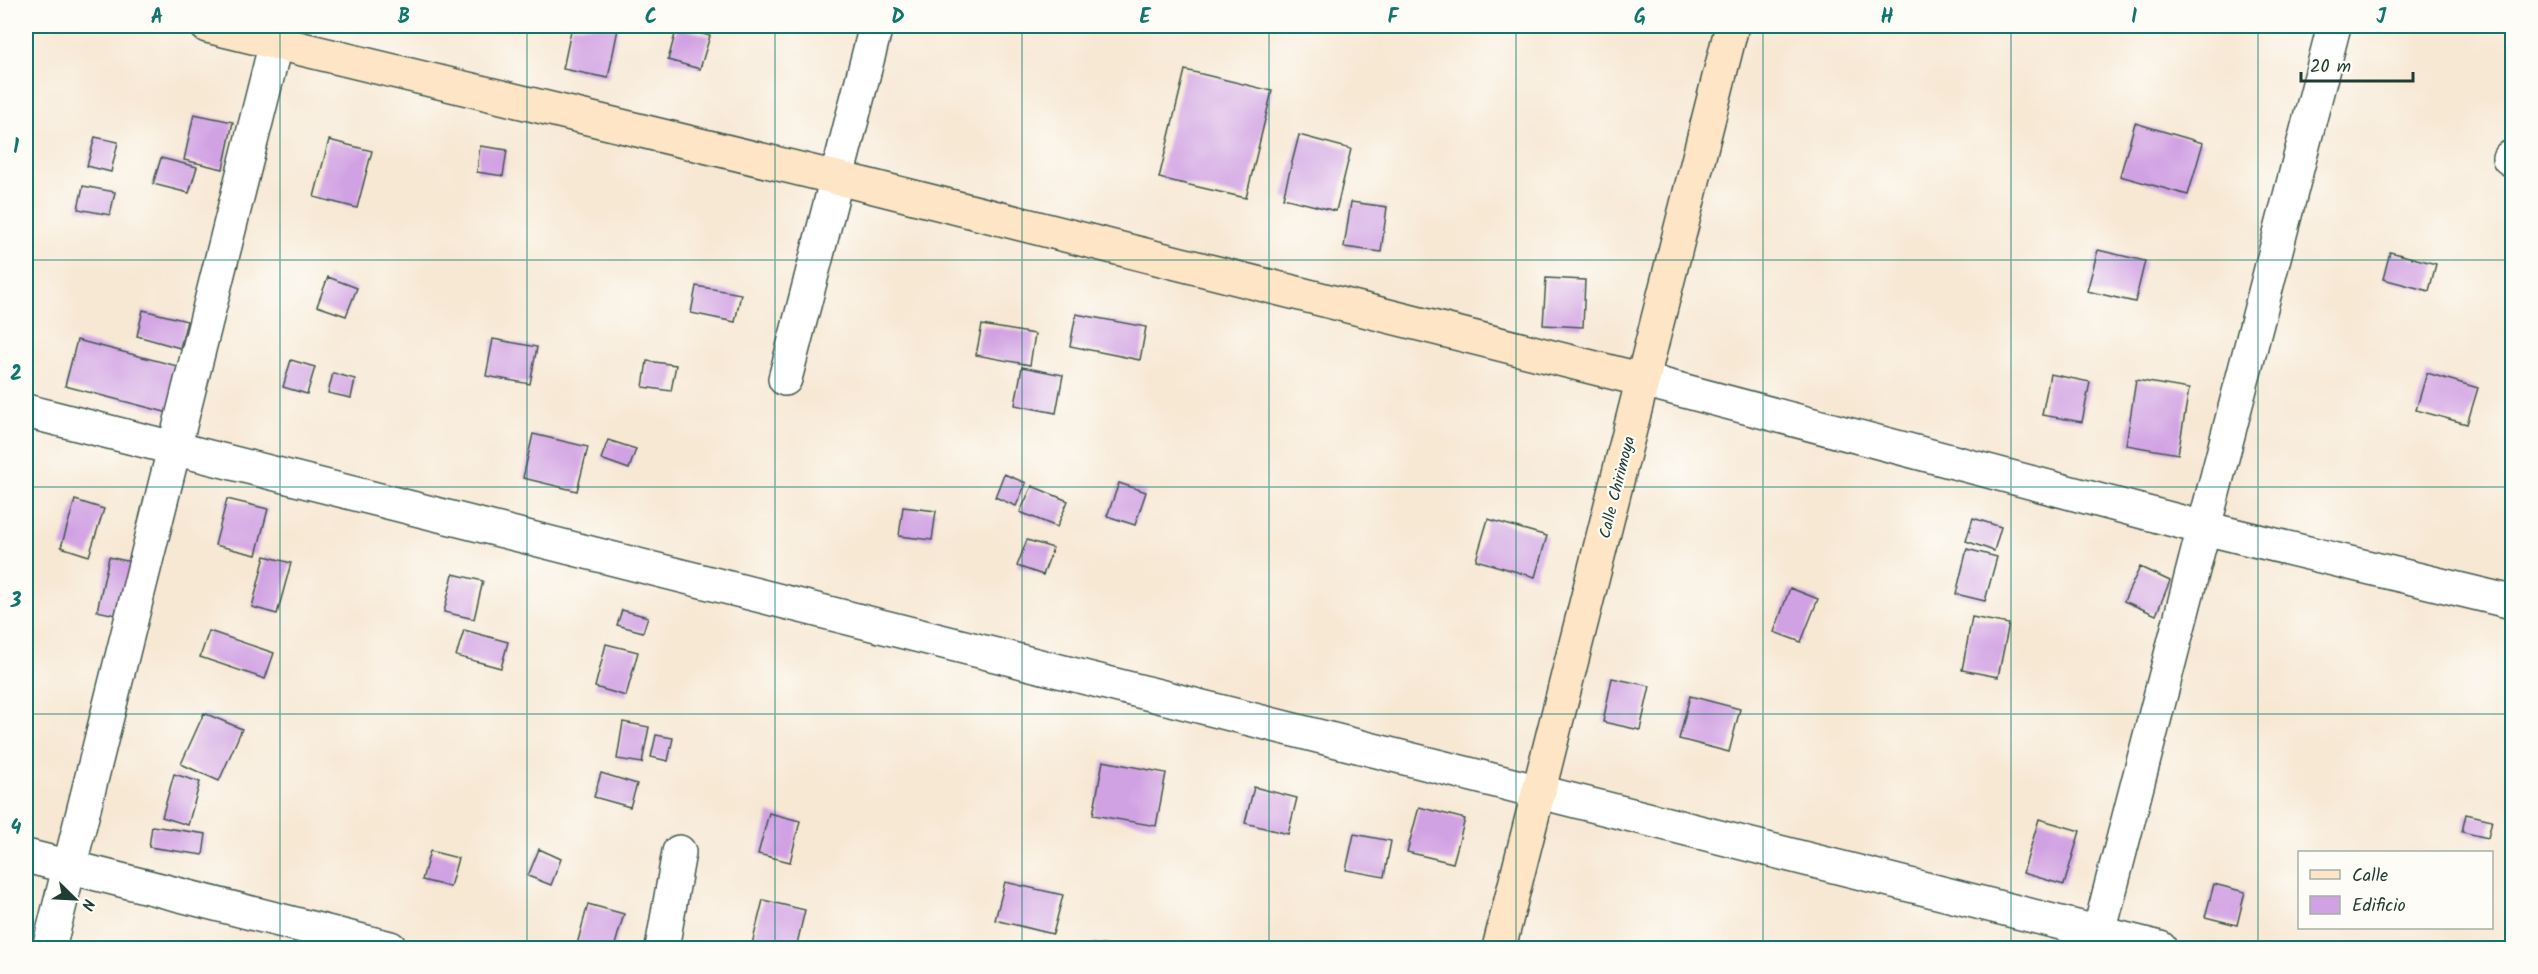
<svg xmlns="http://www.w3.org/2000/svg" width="2538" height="974" viewBox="0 0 2538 974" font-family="Kalam,sans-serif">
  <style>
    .building { fill: #d1a2e3 }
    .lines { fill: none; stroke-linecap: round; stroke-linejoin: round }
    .street-casing { stroke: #3f574c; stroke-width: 36 }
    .secondary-casing { stroke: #3f574c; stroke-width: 36 }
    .street { stroke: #fff; stroke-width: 33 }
    .secondary { stroke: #fde5c5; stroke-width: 33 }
    .grid { fill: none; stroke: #0f766e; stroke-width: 1.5; stroke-opacity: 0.55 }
    .labels { text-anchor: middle; stroke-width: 4.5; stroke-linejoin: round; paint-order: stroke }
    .street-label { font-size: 16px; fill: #1f3d34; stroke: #fdfcf7 }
    .neatline { fill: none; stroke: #0f766e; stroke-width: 2 }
    .grid-label { font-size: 20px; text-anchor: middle; font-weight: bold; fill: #0f766e }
  </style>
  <rect width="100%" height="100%" fill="#fdfcf7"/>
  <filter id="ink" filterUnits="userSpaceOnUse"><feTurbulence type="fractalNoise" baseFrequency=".0167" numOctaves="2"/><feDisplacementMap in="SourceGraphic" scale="12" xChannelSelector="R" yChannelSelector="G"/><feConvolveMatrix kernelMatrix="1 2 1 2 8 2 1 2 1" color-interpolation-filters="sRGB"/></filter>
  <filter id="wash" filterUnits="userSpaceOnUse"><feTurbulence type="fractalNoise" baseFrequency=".008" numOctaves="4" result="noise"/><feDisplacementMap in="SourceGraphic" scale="24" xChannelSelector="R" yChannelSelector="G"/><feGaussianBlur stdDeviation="1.35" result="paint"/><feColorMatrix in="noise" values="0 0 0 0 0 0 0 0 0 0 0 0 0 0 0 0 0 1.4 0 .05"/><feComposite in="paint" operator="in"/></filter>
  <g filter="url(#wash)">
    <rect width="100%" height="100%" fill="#f7e8d4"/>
    <g id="blocks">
      <path class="building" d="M 572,26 L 599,26 L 618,29 L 608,78 L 563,69 Z
        M 1344,26 L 1364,26 L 1363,31 Z
        M 677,27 L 710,36 L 700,69 L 668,60 Z
        M 1185,70 L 1272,91 L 1246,198 L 1159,178 Z
        M 194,114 L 233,122 L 223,169 L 184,160 Z
        M 2135,123 L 2203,143 L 2188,195 L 2120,176 Z
        M 1299,135 L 1351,149 L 1336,211 L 1283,198 Z
        M 95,137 L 118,142 L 111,172 L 87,166 Z
        M 329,140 L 372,151 L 357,208 L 314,197 Z
        M 480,146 L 507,150 L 503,176 L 477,172 Z
        M 161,158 L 197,167 L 189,193 L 153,184 Z
        M 83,186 L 115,192 L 110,215 L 78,209 Z
        M 1351,202 L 1387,207 L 1381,252 L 1344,247 Z
        M 2098,250 L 2145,261 L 2135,302 L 2087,291 Z
        M 2390,252 L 2436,264 L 2429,291 L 2383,279 Z
        M 328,277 L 357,288 L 346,316 L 317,306 Z
        M 1546,278 L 1585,280 L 1583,327 L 1543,325 Z
        M 696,286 L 741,294 L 735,322 L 691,313 Z
        M 143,310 L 187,321 L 180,348 L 137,336 Z
        M 1076,314 L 1146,327 L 1140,360 L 1070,346 Z
        M 982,325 L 1035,334 L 1030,365 L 976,355 Z
        M 493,339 L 537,347 L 530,384 L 486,376 Z
        M 77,340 L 181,367 L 169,413 L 65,386 Z
        M 291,360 L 315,367 L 307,394 L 283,387 Z
        M 647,361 L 676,365 L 671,391 L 643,387 Z
        M 1022,367 L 1063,375 L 1056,413 L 1015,405 Z
        M 333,373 L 355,379 L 351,398 L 328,393 Z
        M 2427,373 L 2478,388 L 2467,424 L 2416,410 Z
        M 2050,374 L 2090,382 L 2082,422 L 2042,415 Z
        M 2136,380 L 2189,389 L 2178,454 L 2126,445 Z
        M 533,434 L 588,447 L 577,491 L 523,478 Z
        M 608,440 L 636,449 L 629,469 L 601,459 Z
        M 1004,474 L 1026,483 L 1016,506 L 995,497 Z
        M 1119,483 L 1146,492 L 1135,525 L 1107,516 Z
        M 1032,486 L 1068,501 L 1057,527 L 1020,512 Z
        M 227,499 L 268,509 L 256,555 L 215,545 Z
        M 75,500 L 104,509 L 89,556 L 61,547 Z
        M 903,507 L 936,511 L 932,540 L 899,536 Z
        M 1973,518 L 2001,527 L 1994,551 L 1966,541 Z
        M 1488,519 L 1547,536 L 1535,577 L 1476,560 Z
        M 1027,540 L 1053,548 L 1043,575 L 1017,566 Z
        M 1967,549 L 1997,557 L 1985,601 L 1956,594 Z
        M 265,556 L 291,563 L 277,614 L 252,607 Z
        M 109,557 L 136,563 L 125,617 L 97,611 Z
        M 2140,567 L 2170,581 L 2156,615 L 2124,601 Z
        M 453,574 L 483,581 L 474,619 L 444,612 Z
        M 1790,588 L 1818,599 L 1801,642 L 1774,632 Z
        M 622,610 L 648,617 L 643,632 L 617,625 Z
        M 1972,617 L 2009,624 L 1998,677 L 1962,670 Z
        M 464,630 L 508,642 L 501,668 L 456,656 Z
        M 209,631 L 274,653 L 265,679 L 200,657 Z
        M 606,644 L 638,652 L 626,696 L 595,687 Z
        M 1612,678 L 1650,686 L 1640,730 L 1603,722 Z
        M 1690,696 L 1740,709 L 1729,752 L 1679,739 Z
        M 204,713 L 242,729 L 219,781 L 181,764 Z
        M 623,722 L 649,727 L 642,763 L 617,759 Z
        M 656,735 L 673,738 L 668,761 L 651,757 Z
        M 1103,761 L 1166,773 L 1156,826 L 1093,815 Z
        M 601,773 L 637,784 L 630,807 L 594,797 Z
        M 174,774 L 200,782 L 188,825 L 162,817 Z
        M 1254,787 L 1297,798 L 1288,834 L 1245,823 Z
        M 1419,807 L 1465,819 L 1453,863 L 1407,852 Z
        M 769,813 L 800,821 L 790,862 L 758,854 Z
        M 2466,814 L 2492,820 L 2488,838 L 2462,832 Z
        M 2039,819 L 2080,831 L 2064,885 L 2023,873 Z
        M 152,826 L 206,834 L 203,855 L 149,847 Z
        M 1354,834 L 1391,841 L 1384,877 L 1346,870 Z
        M 539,849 L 561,859 L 551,885 L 528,876 Z
        M 430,851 L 458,858 L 450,887 L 422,880 Z
        M 1005,882 L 1063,895 L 1053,934 L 995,920 Z
        M 2214,884 L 2245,892 L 2237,925 L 2205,917 Z
        M 763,900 L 805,910 L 796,948 L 751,948 Z
        M 588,904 L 624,914 L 614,948 L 576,948 Z
        M 1092,944 L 1119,947 L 1119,948 L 1091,948 Z"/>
    </g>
  </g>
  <g filter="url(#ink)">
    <use href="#blocks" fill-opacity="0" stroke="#3f574c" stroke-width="1.5"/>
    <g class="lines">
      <defs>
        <path id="street" d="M 2509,158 L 2512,160
          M 785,379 L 876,26
          M 1643,380 L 2204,528 L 2512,602
          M 26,411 L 2160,948
          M 26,856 L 390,948
          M 49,948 L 280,26
          M 662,948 L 679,852
          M 2095,948 L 2334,26"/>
        <path id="secondary" d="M 207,26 L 870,186 L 1643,380
          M 1499,948 L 1732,26"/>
      </defs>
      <use href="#street" class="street-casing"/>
      <use href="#secondary" class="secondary-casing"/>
      <use href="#street" class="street"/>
      <use href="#secondary" class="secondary"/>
    </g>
  </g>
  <path class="grid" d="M 280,26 L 280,948M 527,26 L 527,948M 775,26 L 775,948M 1022,26 L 1022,948M 1269,26 L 1269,948M 1516,26 L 1516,948M 1763,26 L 1763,948M 2011,26 L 2011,948M 2258,26 L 2258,948M 26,260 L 2512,260M 26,487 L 2512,487M 26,714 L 2512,714"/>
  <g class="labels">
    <g class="street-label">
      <text transform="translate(1616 487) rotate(-76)" y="6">Calle Chirimoya</text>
    </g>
  </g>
  <rect width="2538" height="974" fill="none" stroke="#fdfcf7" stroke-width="66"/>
  <rect x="2298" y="851" width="195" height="78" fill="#fdfcf7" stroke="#a4b0a9" stroke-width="1.5"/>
  <rect x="2310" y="870" width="30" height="9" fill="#fde5c5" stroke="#a4b0a9" stroke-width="1.5"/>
  <text x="2352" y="881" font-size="18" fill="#1f3d34">Calle</text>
  <rect x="2310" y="896" width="30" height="18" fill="#d1a2e3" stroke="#a4b0a9" stroke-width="1.5"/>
  <text x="2352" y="911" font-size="18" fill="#1f3d34">Edificio</text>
  <g transform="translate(75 899) rotate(114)" stroke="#fdfcf7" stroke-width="4.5" paint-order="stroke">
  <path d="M0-4.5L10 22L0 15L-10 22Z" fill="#1f3d34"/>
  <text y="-9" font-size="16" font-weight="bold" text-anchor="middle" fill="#1f3d34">N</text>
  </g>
  <path d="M2301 72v9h112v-9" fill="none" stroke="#1f3d34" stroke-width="3"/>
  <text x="2310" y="72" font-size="18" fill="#1f3d34" stroke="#fdfcf7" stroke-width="4.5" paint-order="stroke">20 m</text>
  <rect x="33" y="33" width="2472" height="908" class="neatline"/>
  <g class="grid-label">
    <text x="157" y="23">A</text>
    <text x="404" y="23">B</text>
    <text x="651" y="23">C</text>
    <text x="898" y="23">D</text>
    <text x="1145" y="23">E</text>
    <text x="1393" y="23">F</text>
    <text x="1640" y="23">G</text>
    <text x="1887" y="23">H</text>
    <text x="2134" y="23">I</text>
    <text x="2381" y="23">J</text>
    <text x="16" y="153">1</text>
    <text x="16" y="380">2</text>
    <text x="16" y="607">3</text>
    <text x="16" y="834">4</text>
  </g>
</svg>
